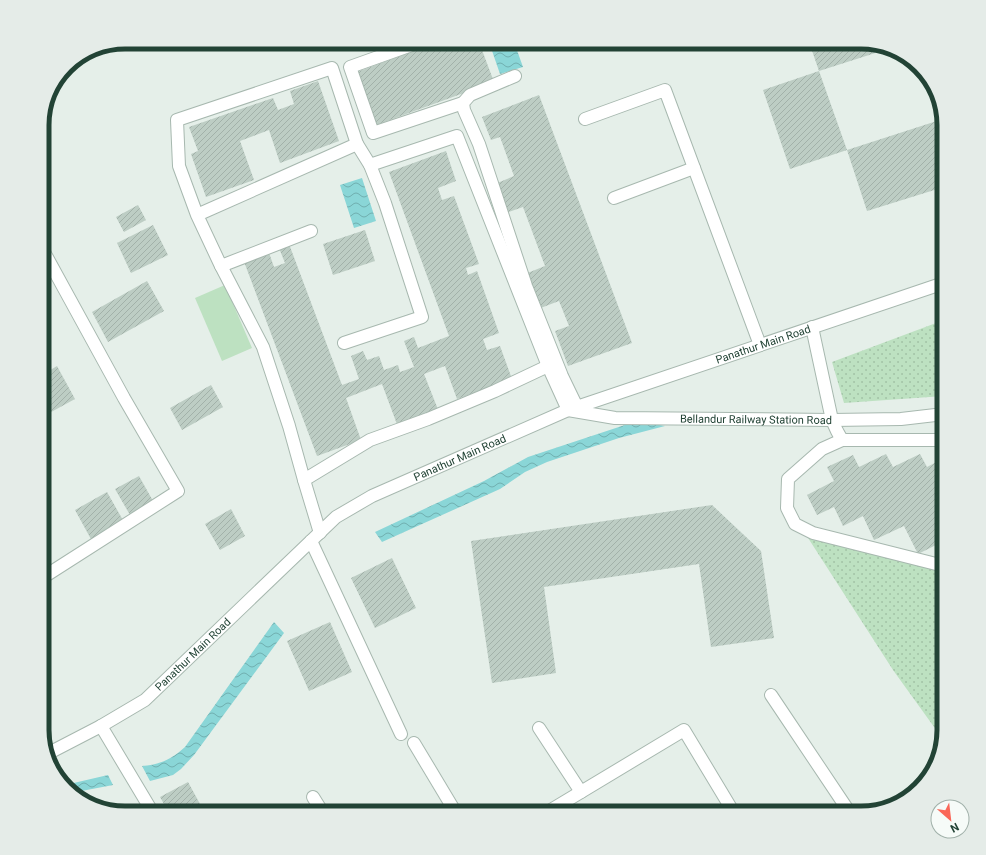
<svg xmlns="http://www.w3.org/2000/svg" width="986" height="855" viewBox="0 0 986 855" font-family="Roboto,sans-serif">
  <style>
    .grass { fill: url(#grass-dots) }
    .pitch { fill: #bde1c1 }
    .water { fill: url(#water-waves) }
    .building { fill: url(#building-hatch) }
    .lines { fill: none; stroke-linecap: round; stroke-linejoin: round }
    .minor-casing { stroke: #a7b8af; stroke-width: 14 }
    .tertiary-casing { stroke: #a7b8af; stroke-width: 14 }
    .minor { stroke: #fff; stroke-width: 12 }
    .tertiary { stroke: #fff; stroke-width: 12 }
    .labels { text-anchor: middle; stroke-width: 3; stroke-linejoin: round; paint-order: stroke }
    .street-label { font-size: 11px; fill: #224335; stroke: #f6fbf8 }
    .rim { fill: none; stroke: #224335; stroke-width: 5 }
  </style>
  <defs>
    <pattern id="grass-dots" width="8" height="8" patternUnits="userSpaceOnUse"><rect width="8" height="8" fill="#bde1c1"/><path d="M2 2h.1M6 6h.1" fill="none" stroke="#a2c2a6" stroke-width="1.8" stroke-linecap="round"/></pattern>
    <pattern id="water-waves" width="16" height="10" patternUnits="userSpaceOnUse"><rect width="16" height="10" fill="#8ad6d7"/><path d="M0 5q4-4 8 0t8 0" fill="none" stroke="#70afaf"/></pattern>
    <pattern id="building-hatch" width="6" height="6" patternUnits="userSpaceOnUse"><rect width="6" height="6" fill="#bdcdc4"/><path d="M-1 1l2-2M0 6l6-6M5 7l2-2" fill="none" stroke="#a2b1a9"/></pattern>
  </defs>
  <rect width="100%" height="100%" fill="#e5efe9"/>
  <path class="grass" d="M 944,320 L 944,396 L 844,403 L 832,362 Z
    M 801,527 L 944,571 L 944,731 L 942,738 L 893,670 Z"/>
  <path class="pitch" d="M 225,285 L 252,348 L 222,361 L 195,298 Z"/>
  <path class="water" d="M 489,42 L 514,42 L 523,67 L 500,74 Z
    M 362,178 L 376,221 L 354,228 L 340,185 Z
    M 637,421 L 665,426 L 619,438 L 547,462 L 525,472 L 500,489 L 382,542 L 375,532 L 484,481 L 528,457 Z
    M 274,622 L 284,633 L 194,755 L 181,769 L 173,775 L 150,781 L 142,766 C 159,765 172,759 185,747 Z
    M 108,775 L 113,785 L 71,793 L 65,785 Z"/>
  <path class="building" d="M 221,42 L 243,42 L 225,51 Z
    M 438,42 L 479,42 L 494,82 L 376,125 L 357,72 Z
    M 809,42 L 862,42 L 891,48 L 819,71 Z
    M 819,71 L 847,150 L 790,169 L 763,90 Z
    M 318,81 L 339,141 L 280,163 L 269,130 L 240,141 L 254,180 L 206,197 L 191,154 L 198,151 L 189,127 L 273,98 L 278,110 L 294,104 L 290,91 Z
    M 539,95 L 632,343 L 568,366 L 555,331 L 569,326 L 559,301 L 538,309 L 525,274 L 545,266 L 523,207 L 506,213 L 495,184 L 514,176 L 500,137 L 491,140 L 482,117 Z
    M 943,119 L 944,125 L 944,187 L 867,211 L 847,150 Z
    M 446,151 L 456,181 L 438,188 L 442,200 L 454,196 L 479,264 L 466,268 L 468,275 L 477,271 L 499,333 L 483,339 L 487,350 L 500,346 L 512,379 L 457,399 L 445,366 L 424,374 L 439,412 L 398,427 L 382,384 L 346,398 L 361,440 L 317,456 L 243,259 L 268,250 L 274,267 L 285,263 L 279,248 L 289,244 L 342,385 L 359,379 L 351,356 L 363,351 L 367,360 L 379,356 L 384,370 L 398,365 L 400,372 L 414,367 L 404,341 L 414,337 L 418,348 L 449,336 L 389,172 Z
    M 138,205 L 146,220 L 124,232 L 116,217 Z
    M 153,225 L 168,255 L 131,273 L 117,243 Z
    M 365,230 L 375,261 L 333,275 L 323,244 Z
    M 147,281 L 164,311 L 108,342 L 92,312 Z
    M 42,290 L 51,305 L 42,310 Z
    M 57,366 L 75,399 L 42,417 L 42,375 Z
    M 211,385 L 223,407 L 182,430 L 170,408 Z
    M 886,454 L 893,467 L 920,454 L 927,467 L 944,458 L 944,541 L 918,554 L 904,526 L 874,540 L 863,516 L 843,526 L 834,507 L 817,515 L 807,495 L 834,481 L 827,467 L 853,455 L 859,467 Z
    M 42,457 L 48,468 L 42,471 Z
    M 139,476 L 153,501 L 130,515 L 115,489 Z
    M 107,492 L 124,522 L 92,541 L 75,510 Z
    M 712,505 L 761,551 L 774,638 L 711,647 L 699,564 L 544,587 L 556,673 L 492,683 L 471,541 Z
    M 231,509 L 245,536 L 220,550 L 205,524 Z
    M 392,558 L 416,608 L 375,628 L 351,578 Z
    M 330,622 L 352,672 L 309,691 L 287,641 Z
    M 188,782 L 205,813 L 169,813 L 160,797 Z"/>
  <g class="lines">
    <defs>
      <g id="minor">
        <path d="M 420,42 L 350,67 L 373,133 L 463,103"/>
        <path d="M 515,76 L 470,95 L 463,103 L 464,110 L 479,144 L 526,286 L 562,376 L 577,407"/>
        <path d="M 585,119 L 665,90 L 760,345"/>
        <path id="s1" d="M 370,165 L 457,136 L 548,366 L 568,410 L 615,418 L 832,420 L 901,419 L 944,414"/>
        <path d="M 614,198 L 694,168"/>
        <path d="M 197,215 L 357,144 L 332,68 L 177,120 L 179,166 L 197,215 L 220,264 L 263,347 L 289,426 L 304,480 L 370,440 L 428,419 L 495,391 L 548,366"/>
        <path d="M 221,266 L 311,231"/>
        <path d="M 812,327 L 832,420 L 837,431 L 842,440"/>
        <path d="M 344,343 L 422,317 L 385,203 L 370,165 L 357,144"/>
        <path d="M 304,480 L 320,533"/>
        <path d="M 311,541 L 401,734"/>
        <path d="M 944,566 L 813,533 L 795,524 L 787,508 L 788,479 L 822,449 L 842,440 L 944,440"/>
        <path d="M 42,578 L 178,491 L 124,398 L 44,252"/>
        <path d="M 771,695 L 850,813"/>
        <path d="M 101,726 L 153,813"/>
        <path d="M 539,728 L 581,792"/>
        <path d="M 414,743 L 456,813"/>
        <path d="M 313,797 L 323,813"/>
        <path d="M 890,807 L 894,805"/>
        <path d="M 546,813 L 684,730 L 734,813"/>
      </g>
      <g id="tertiary">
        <path id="s2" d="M 47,754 L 101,726 L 145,700 L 336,517 L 372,496 L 568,410 L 944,283"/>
      </g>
    </defs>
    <use href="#minor" class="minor-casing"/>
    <use href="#tertiary" class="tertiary-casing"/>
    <use href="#minor" class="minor"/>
    <use href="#tertiary" class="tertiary"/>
  </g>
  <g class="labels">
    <g class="street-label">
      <text dy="4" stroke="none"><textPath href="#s2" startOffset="838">Panathur Main Road</textPath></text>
      <text dy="4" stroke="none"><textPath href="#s1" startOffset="576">Bellandur Railway Station Road</textPath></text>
      <text dy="4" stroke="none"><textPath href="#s2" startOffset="514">Panathur Main Road</textPath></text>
      <text dy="4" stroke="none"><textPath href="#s2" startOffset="178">Panathur Main Road</textPath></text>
    </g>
  </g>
  <path d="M0 0H986V855H0ZM125 49H861A76 76 0 0 1 937 125V730A76 76 0 0 1 861 806H125A76 76 0 0 1 49 730V125A76 76 0 0 1 125 49Z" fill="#e5ece8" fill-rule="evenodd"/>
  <path class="rim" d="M125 49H861A76 76 0 0 1 937 125V730A76 76 0 0 1 861 806H125A76 76 0 0 1 49 730V125A76 76 0 0 1 125 49Z"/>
  <g transform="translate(950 819) rotate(152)"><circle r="19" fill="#f6fbf8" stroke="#a1b1aa"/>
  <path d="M0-3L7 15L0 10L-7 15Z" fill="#fa6758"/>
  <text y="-6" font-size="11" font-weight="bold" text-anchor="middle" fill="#224335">N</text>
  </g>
</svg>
